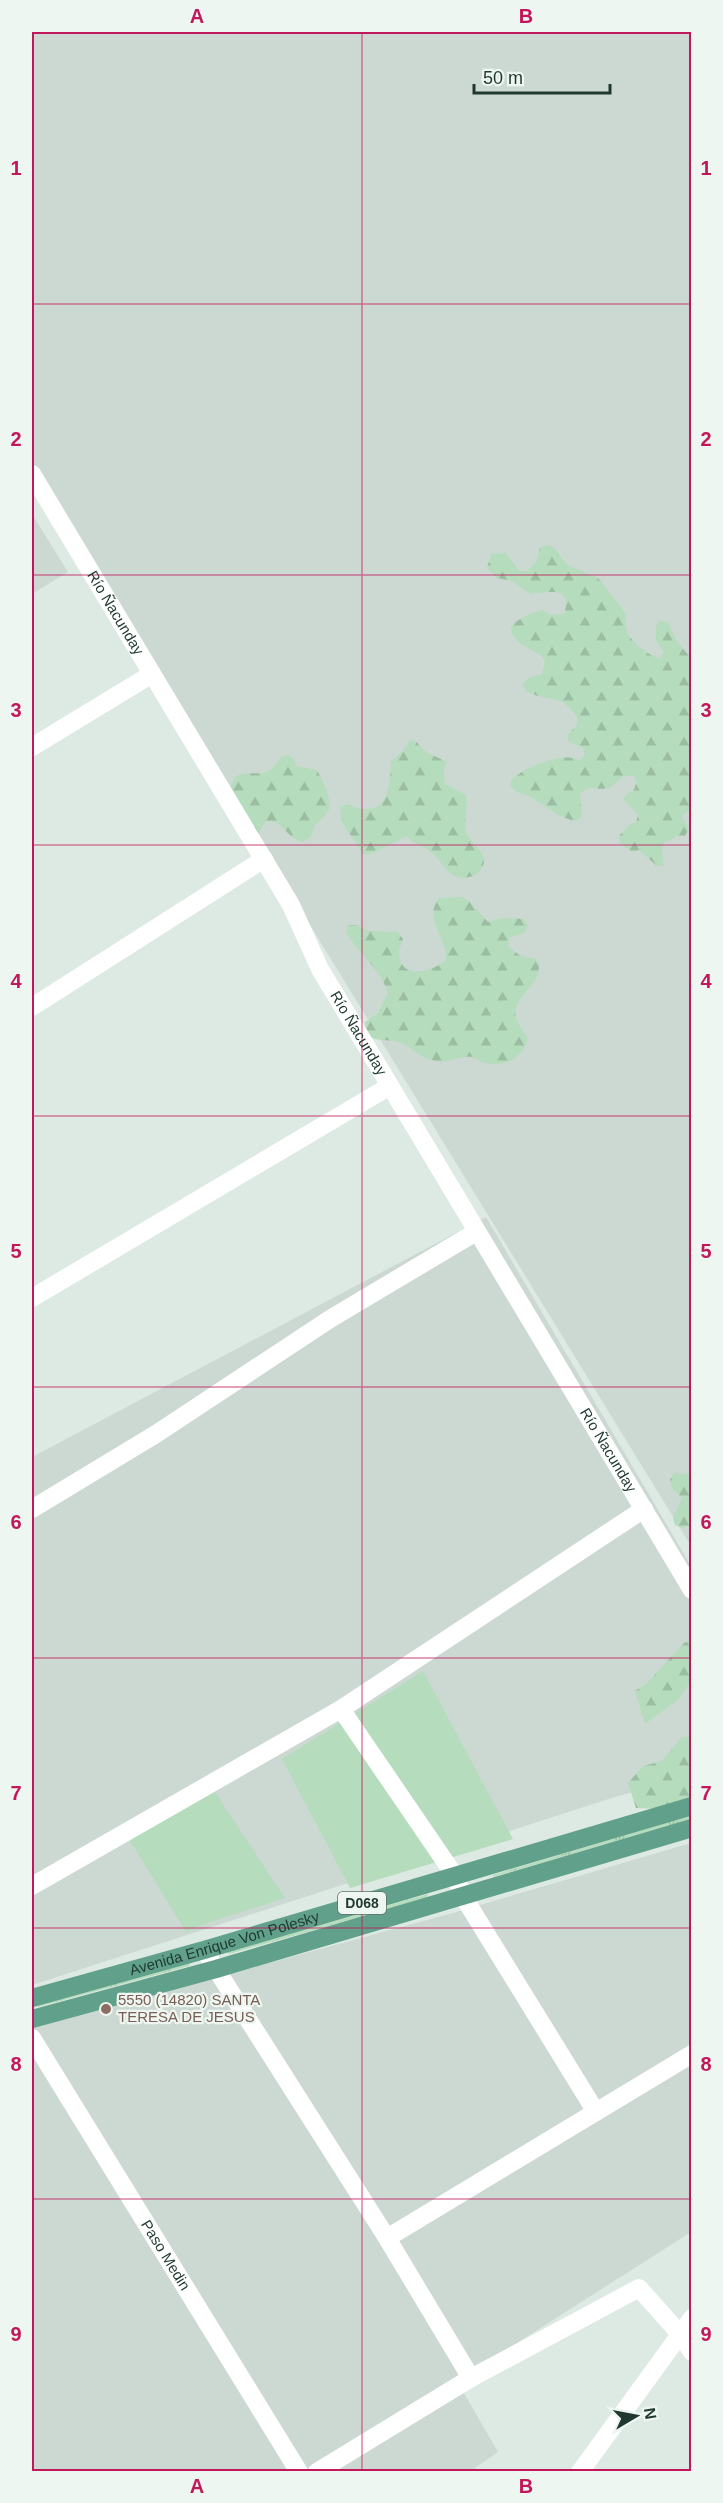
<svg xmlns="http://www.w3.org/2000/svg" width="723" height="2503" viewBox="0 0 723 2503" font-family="Arial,sans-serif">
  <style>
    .built { fill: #ccd9d2 }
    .grass { fill: url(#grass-tufts) }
    .forest { fill: url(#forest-firs) }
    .park { fill: #b5dcbc }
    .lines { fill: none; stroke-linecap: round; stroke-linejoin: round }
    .minor { stroke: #fff; stroke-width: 18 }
    .major { stroke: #61a08a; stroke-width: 18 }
    .grid { fill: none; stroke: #c2185b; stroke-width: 1.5; stroke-opacity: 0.55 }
    .education-dot { fill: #8d6e63; stroke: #eef6f1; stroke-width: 2 }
    .labels { text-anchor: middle; stroke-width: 4.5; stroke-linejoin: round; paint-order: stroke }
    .shield { fill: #eef6f1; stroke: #5d726a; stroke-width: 1.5 }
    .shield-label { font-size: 14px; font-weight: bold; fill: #1f3930 }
    .street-label { font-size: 15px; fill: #1f3930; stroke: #eef6f1 }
    .education-label { font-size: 15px; fill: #785e54; stroke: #eef6f1; text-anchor: start }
    .neatline { fill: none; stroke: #c2185b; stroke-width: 2 }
    .grid-label { font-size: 20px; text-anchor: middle; font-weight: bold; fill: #c2185b }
  </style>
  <defs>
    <pattern id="grass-tufts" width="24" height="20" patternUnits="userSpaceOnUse" patternTransform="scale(1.5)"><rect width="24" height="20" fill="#b5dcbc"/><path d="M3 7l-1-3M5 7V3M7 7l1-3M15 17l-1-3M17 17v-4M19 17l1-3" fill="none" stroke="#9bbea2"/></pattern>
    <pattern id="forest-firs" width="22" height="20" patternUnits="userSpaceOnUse" patternTransform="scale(1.5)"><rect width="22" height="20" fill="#b5dcbc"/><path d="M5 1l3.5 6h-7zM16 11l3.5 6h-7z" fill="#9bbea2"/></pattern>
  </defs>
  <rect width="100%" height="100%" fill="#ddeae3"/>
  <path class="built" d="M 32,32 L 691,32 L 691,1546 L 32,472 Z
    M 32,514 L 68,572 L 32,594 Z
    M 486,1217 L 691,1566 L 691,1776 L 615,1797 L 32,1985 L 32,1457 Z
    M 691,1843 L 691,2232 L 316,2471 L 32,2472 L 32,2027 L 453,1913 Z
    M 464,2393 L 498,2452 L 476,2467 L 473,2471 L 328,2472 Z"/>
  <path class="grass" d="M 691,1815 L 691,1819 L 493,1877 L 493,1875 Z
    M 428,1894 L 427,1898 L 229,1954 L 227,1952 Z
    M 190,1963 L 189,1966 L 38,2007 L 38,2005 Z"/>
  <path class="forest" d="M 547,545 C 559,548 558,556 567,564 C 574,570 594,574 600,580 C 603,583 624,611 625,613 C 626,618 625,623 626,628 C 630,643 647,653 659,659 L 664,653 L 656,640 L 656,626 L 660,621 L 668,622 L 678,643 L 691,658 L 691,811 L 688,811 L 682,816 L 689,829 L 685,836 L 677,836 L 664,843 L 662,851 L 664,866 L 657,866 L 639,850 L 632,852 L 620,843 L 619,836 L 629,825 L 636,822 L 638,815 L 623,799 L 628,793 L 634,790 L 636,783 L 634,776 C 617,774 620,784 608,788 C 596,791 592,783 580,794 L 582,816 L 576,821 C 558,818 548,807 532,798 C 525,793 518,795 511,787 L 511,780 C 525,767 563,751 580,760 L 585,754 L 582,747 L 569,742 L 567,735 L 577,725 L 577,717 C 559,691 550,704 526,691 L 523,684 L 528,678 L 542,674 L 545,660 C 535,647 512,647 511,627 C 518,618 532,612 543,610 L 550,615 L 564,614 C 574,584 545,593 531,594 L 512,581 L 497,578 L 487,568 L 491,554 L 506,553 L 519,571 L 527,571 L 537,561 L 540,547 Z
    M 410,740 L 417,742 C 425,755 436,755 447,762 L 444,769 L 445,784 L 466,795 C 469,806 463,818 466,831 C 469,842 485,850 484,862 C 483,868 479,873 473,876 C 449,884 445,863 430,851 C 422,845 413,844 407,836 L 371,854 L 363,854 L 342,822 L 340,807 L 346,804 C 386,821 390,793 391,761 L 402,752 Z
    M 288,755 L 294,759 L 296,766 L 317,770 C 322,779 335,803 327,813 C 319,824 315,820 311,837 L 303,842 C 286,838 283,820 266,821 L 258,834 L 229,789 L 236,776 C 261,768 264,783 281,757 Z
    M 461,897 L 468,900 L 488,922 L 502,918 L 524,919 L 528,925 L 524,933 L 510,937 L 508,945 C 515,954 523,958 534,958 L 539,964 C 540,988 511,996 516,1018 C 518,1025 525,1032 528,1039 C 522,1059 506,1067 485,1063 C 481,1062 477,1058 472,1057 C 461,1055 448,1063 436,1061 C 421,1059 412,1047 399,1042 C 389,1039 375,1042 368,1035 C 364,1031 365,1026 365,1022 L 378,1013 L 388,993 C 380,967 359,955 346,932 L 348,925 L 356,925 L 369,931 L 398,932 L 403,939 C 402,943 399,949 399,953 C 400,981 433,972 446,960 C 448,937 422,920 439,898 Z
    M 691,1468 L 691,1525 L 682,1528 L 675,1525 L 673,1518 L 682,1498 L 672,1488 L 670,1480 L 674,1473 L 689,1474 Z
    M 691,1640 L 691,1681 L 679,1699 L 645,1724 L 635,1691 L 647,1683 L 684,1643 Z
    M 682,1737 L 691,1737 L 691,1797 L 662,1809 L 636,1808 L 628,1783 L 643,1766 L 662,1761 Z"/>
  <path class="park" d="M 423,1671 L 513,1839 L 350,1888 L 282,1759 Z
    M 213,1789 L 285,1898 L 207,1923 L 186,1932 L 129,1839 Z"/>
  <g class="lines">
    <g class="minor">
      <path id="s1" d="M 32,474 L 291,905 L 320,969 L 692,1590"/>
      <path d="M 32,747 L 152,674"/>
      <path d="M 32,1007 L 264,859"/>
      <path d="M 32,1298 L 390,1086"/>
      <path d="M 32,1509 L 156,1434 L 330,1319 L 476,1232"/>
      <path d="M 341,1709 L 455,1876 L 463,1896 L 596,2112"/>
      <path d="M 32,1886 L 341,1709 L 644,1509"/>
      <path d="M 204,1950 L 387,2238 L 471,2378"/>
      <path id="s2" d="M 32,2038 L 299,2472"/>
      <path d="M 387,2238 L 692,2054"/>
      <path d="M 317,2472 L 471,2378 L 639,2288 L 680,2334 L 692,2352"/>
      <path d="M 580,2472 L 692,2318"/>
    </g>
    <g class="major">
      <path id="s3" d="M 32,1998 L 204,1950 L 692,1806"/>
      <path d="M 32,2019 L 216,1969 L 692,1828"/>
    </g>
  </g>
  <path class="grid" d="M 362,32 L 362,2472M 32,304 L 692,304M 32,575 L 692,575M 32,845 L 692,845M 32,1116 L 692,1116M 32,1387 L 692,1387M 32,1658 L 692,1658M 32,1928 L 692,1928M 32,2199 L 692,2199"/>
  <circle class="education-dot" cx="106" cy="2009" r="6"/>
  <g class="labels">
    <rect class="shield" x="338" y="1892" width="48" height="22" rx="4.5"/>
    <g class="shield-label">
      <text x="362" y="1908">D068</text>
    </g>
    <g class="street-label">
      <text dy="5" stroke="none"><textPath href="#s1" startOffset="162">Río Ñacunday</textPath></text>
      <text dy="5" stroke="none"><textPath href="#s1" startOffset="648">Río Ñacunday</textPath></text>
      <text dy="5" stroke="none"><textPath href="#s1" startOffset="1134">Río Ñacunday</textPath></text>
      <text dy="5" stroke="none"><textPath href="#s3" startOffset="200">Avenida Enrique Von Polesky</textPath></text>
      <text dy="5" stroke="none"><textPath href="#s2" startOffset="255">Paso Medin</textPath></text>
    </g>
    <g class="education-label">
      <text x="118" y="2005">5550 (14820) SANTA<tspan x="118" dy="17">TERESA DE JESUS</tspan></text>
    </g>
  </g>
  <rect width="723" height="2503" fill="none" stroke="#eef6f1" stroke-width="66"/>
  <g transform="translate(636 2416) rotate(80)" stroke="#eef6f1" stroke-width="4.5" paint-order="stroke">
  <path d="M0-4.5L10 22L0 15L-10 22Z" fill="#1f3930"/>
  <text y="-9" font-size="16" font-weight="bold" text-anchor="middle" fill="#1f3930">N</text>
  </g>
  <path d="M474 84v9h136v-9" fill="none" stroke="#1f3930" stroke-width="3"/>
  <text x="483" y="84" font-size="18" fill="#1f3930" stroke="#eef6f1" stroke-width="4.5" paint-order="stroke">50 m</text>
  <rect x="33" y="33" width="657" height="2437" class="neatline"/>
  <g class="grid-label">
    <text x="197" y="23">A</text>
    <text x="526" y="23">B</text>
    <text x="16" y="175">1</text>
    <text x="706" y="175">1</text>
    <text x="16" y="446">2</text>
    <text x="706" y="446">2</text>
    <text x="16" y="717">3</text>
    <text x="706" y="717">3</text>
    <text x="16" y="988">4</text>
    <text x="706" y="988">4</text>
    <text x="16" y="1258">5</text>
    <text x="706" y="1258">5</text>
    <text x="16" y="1529">6</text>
    <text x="706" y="1529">6</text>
    <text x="16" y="1800">7</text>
    <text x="706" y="1800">7</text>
    <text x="16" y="2071">8</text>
    <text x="706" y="2071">8</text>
    <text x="16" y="2341">9</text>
    <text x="706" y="2341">9</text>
    <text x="197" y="2493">A</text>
    <text x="526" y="2493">B</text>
  </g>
</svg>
